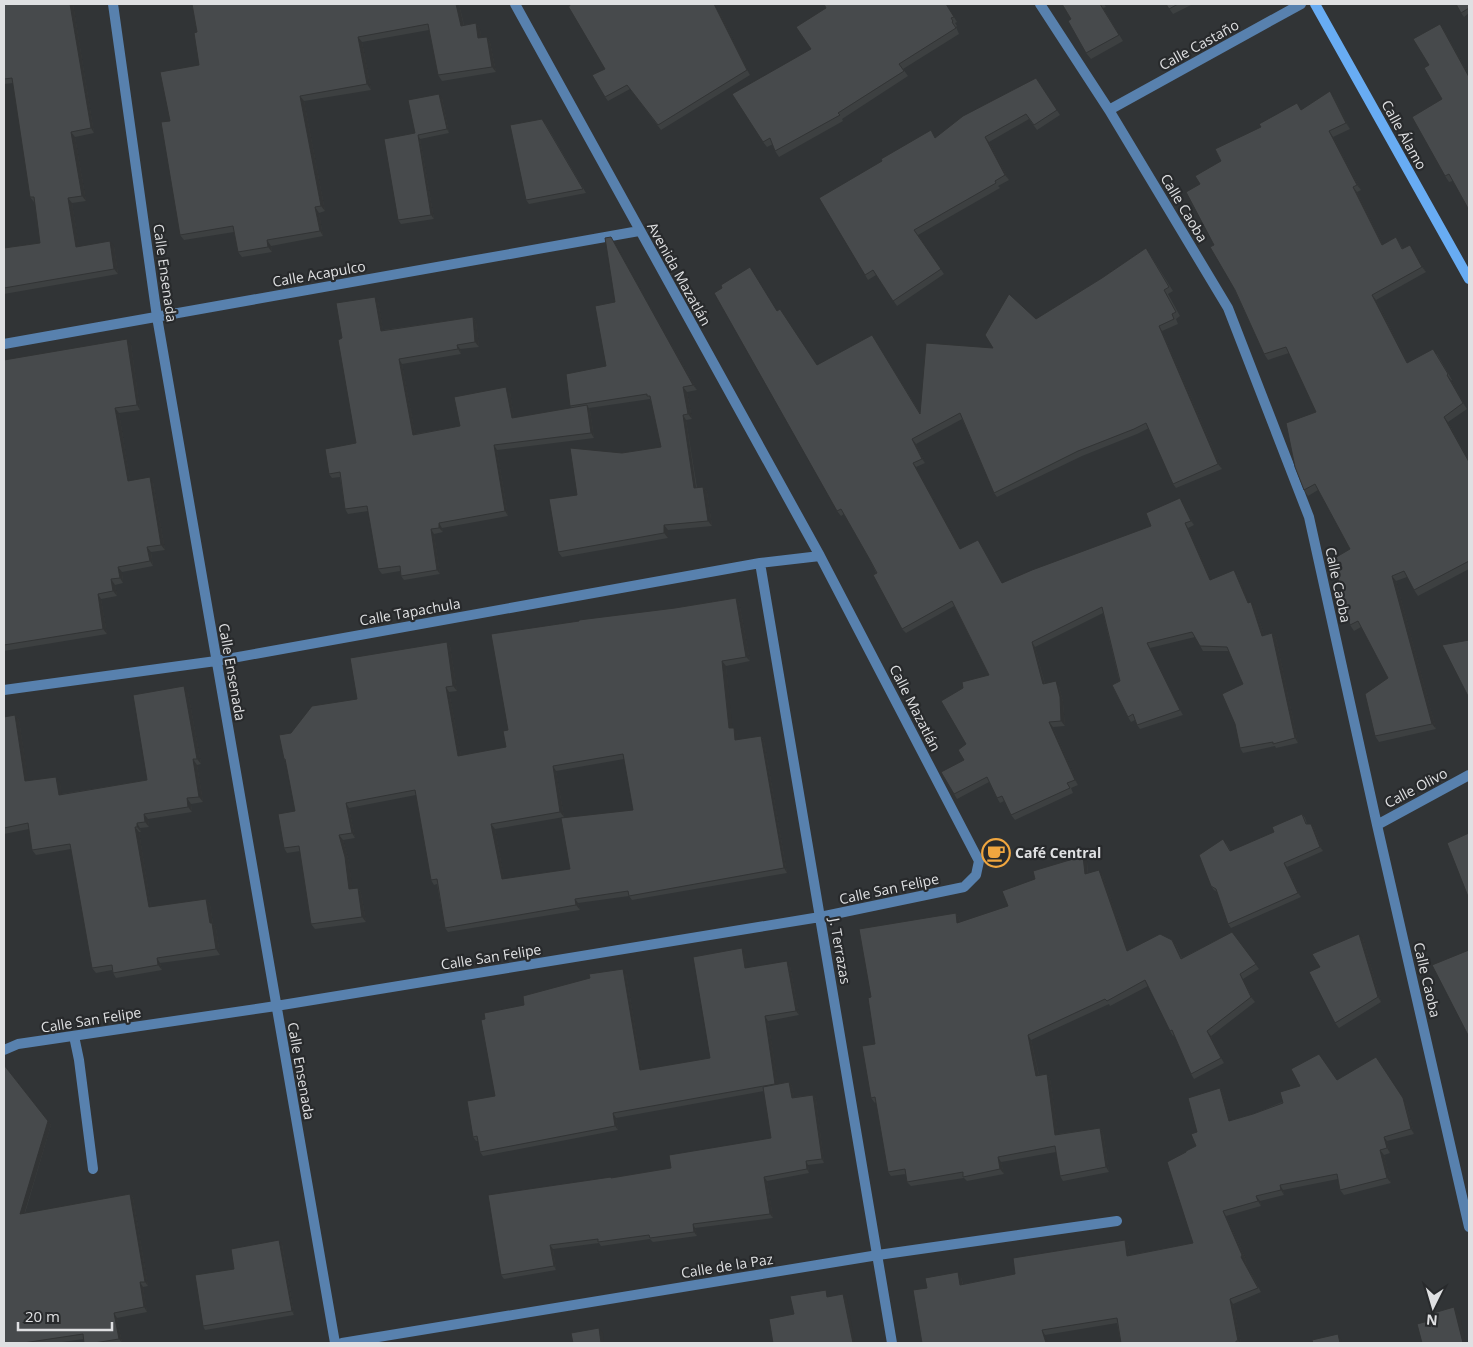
<svg xmlns="http://www.w3.org/2000/svg" width="1473" height="1347" viewBox="0 0 1473 1347" font-family="'Open Sans',sans-serif">
  <style>
    .lines { fill: none; stroke-linecap: round; stroke-linejoin: round }
    .service { stroke: #5881ae; stroke-width: 10 }
    .minor { stroke: #5881ae; stroke-width: 10 }
    .secondary { stroke: #68acf3; stroke-width: 10 }
    .wall { fill: #3d4041; fill-rule: evenodd }
    .shaded-wall { fill: #323435 }
    .building { fill: #474a4c; stroke: #323435; fill-rule: evenodd }
    .labels { text-anchor: middle; stroke-width: 4.5; stroke-linejoin: round; paint-order: stroke }
    .street-label { font-size: 14px; fill: #dfe0e2; stroke: #282a2c }
    .poi-label { font-size: 14px; font-weight: bold; fill: #dfe0e2; stroke: #282a2c; text-anchor: start }
  </style>
  <rect width="100%" height="100%" fill="#313436"/>
  <g class="lines">
    <path class="service" d="M 74,1036 L 79,1060 L 93,1169"/>
    <path class="minor" d="M 113,4 L 157,317 L 335,1343
      M 1040,4 L 1109,110 L 1228,308 L 1309,517 L 1377,825 L 1469,1227
      M 1109,110 L 1301,4
      M 4,344 L 639,231
      M 760,563 L 892,1343
      M 4,690 L 216,661 L 760,563 L 820,556
      M 1377,825 L 1469,775
      M 4,1050 L 18,1044 L 276,1006 L 820,917 L 964,887 L 976,875 L 979,861 L 820,556 L 515,4
      M 342,1343 L 878,1255 L 1117,1221"/>
    <path class="secondary" d="M 1315,4 L 1469,279"/>
  </g>
  <path class="wall" d="M 4,4 L 73,4 L 94,133 L 75,137 L 86,201 L 72,203 L 79,247 L 114,246 L 118,274 L 4,294 L 4,248 L 40,243 L 35,202 L 34,202 L 30,197 L 13,83 L 4,84 Z
    M 192,4 L 459,4 L 464,25 L 476,23 L 480,29 L 481,37 L 487,37 L 490,42 L 496,72 L 442,81 L 438,75 L 429,30 L 362,42 L 371,90 L 304,101 L 325,211 L 319,213 L 323,236 L 271,246 L 272,252 L 242,257 L 238,252 L 234,232 L 184,240 L 180,235 L 170,121 L 199,65 L 197,32 Z
    M 824,4 L 946,4 L 957,22 L 955,23 L 957,26 L 956,27 L 959,34 L 903,69 L 908,76 L 842,119 L 843,121 L 779,157 L 775,151 L 773,144 L 767,147 L 763,142 L 811,49 L 826,8 Z
    M 1062,4 L 1104,4 L 1106,7 L 1103,8 L 1123,41 L 1091,59 L 1086,53 L 1071,19 Z
    M 1166,4 L 1193,4 L 1173,14 Z
    M 1469,4 L 1469,13 L 1464,17 L 1461,13 Z
    M 570,6 L 720,13 L 750,75 L 661,130 L 630,89 L 608,101 L 605,97 L 605,69 Z
    M 1440,24 L 1444,30 L 1469,75 L 1469,210 L 1453,181 L 1449,182 L 1445,176 L 1442,99 L 1429,65 Z
    M 1036,78 L 1060,115 L 1037,130 L 1029,119 L 989,142 L 1009,180 L 998,186 L 1000,188 L 918,235 L 944,274 L 897,306 L 876,275 L 868,280 L 865,275 Z
    M 1334,97 L 1350,129 L 1333,137 L 1361,190 L 1357,192 L 1383,245 L 1396,237 L 1403,249 L 1414,251 L 1426,272 L 1376,300 L 1408,363 L 1437,354 L 1452,380 L 1451,380 L 1467,409 L 1448,422 L 1469,461 L 1469,569 L 1418,596 L 1414,590 L 1407,577 L 1396,581 L 1436,729 L 1379,742 L 1375,736 L 1388,678 L 1361,627 L 1354,631 L 1350,625 L 1350,549 L 1318,490 L 1308,496 L 1304,490 L 1316,412 L 1289,353 L 1268,360 L 1264,354 L 1214,245 L 1200,184 L 1302,110 Z
    M 442,98 L 449,133 L 420,139 L 434,219 L 401,224 L 398,220 L 415,133 Z
    M 545,123 L 586,193 L 529,204 L 526,200 Z
    M 614,242 L 697,390 L 687,392 L 692,419 L 686,420 L 697,488 L 703,487 L 707,492 L 712,526 L 668,530 L 668,538 L 562,557 L 558,552 L 577,495 L 622,453 L 661,447 L 651,401 L 650,399 L 589,408 L 590,410 L 594,438 L 497,450 L 508,516 L 442,528 L 443,532 L 434,534 L 440,574 L 404,580 L 401,576 L 400,571 L 382,574 L 378,569 L 368,511 L 348,514 L 345,509 L 340,477 L 332,478 L 329,474 L 356,443 L 342,338 L 378,301 L 383,330 L 473,317 L 476,322 L 479,347 L 460,349 L 461,354 L 402,364 L 415,434 L 460,426 L 510,392 L 514,418 L 572,408 L 570,406 L 606,366 L 615,302 Z
    M 1146,248 L 1173,291 L 1168,294 L 1180,316 L 1176,319 L 1178,324 L 1162,331 L 1222,469 L 1176,488 L 1173,484 L 1149,428 L 1137,434 L 1082,456 L 997,497 L 994,493 L 962,419 L 916,444 L 925,463 L 916,467 L 961,549 L 981,545 L 1002,583 L 1151,526 L 1183,503 L 1194,525 L 1188,528 L 1211,579 L 1237,574 L 1249,603 L 1255,607 L 1264,635 L 1272,633 L 1276,638 L 1298,743 L 1276,748 L 1275,746 L 1243,753 L 1240,748 L 1243,684 L 1229,651 L 1203,651 L 1195,637 L 1150,648 L 1183,715 L 1140,729 L 1137,725 L 1135,720 L 1131,722 L 1128,717 L 1103,613 L 1035,647 L 1045,684 L 1059,686 L 1063,702 L 1065,726 L 1053,727 L 1078,785 L 1071,788 L 1073,793 L 1015,820 L 1011,815 L 1004,801 L 1000,803 L 997,798 L 989,782 L 957,799 L 954,794 L 964,760 L 966,744 L 989,675 L 954,606 L 906,633 L 902,629 L 870,560 L 844,514 L 841,516 L 837,511 L 722,288 L 777,310 L 817,365 L 872,335 L 920,413 L 993,348 L 1036,319 L 1102,278 Z
    M 131,344 L 140,410 L 119,413 L 130,480 L 153,482 L 165,550 L 151,552 L 153,566 L 122,572 L 123,583 L 115,585 L 117,596 L 101,599 L 107,634 L 4,651 L 4,360 Z
    M 736,598 L 739,602 L 750,661 L 726,666 L 732,728 L 737,732 L 738,740 L 761,736 L 764,741 L 787,873 L 632,900 L 629,896 L 578,903 L 580,910 L 448,932 L 445,928 L 437,884 L 434,885 L 431,880 L 416,795 L 349,808 L 355,838 L 343,840 L 349,862 L 352,889 L 358,888 L 361,893 L 366,922 L 315,929 L 311,924 L 300,851 L 287,853 L 284,848 L 295,811 L 286,763 L 284,759 L 291,733 L 357,699 L 447,642 L 450,646 L 457,691 L 449,692 L 461,756 L 506,747 L 508,730 L 675,608 ZM 624,759 L 633,810 L 570,869 L 504,879 L 495,829 L 564,817 L 556,771 Z
    M 188,692 L 201,764 L 197,765 L 203,802 L 191,804 L 192,812 L 148,819 L 149,827 L 140,828 L 141,832 L 139,832 L 151,907 L 206,899 L 210,904 L 213,924 L 216,928 L 220,955 L 160,963 L 162,970 L 116,978 L 113,973 L 112,970 L 96,973 L 92,968 L 71,849 L 36,855 L 32,850 L 29,829 L 4,834 L 4,717 L 15,715 L 19,720 L 28,781 L 60,782 L 61,794 L 147,780 Z
    M 1302,814 L 1305,818 L 1307,824 L 1311,824 L 1314,828 L 1323,851 L 1287,867 L 1301,897 L 1231,928 L 1228,924 L 1217,892 L 1214,890 L 1211,886 L 1226,843 L 1231,851 L 1274,832 Z
    M 1087,861 L 1088,873 L 1102,874 L 1129,951 L 1172,940 L 1176,945 L 1182,958 L 1232,932 L 1259,969 L 1243,979 L 1255,1002 L 1211,1036 L 1224,1063 L 1194,1079 L 1191,1074 L 1174,1035 L 1173,1036 L 1170,1031 L 1148,986 L 1110,1006 L 1109,1004 L 1031,1040 L 1039,1075 L 1047,1074 L 1050,1079 L 1058,1134 L 1100,1128 L 1103,1133 L 1109,1172 L 1063,1181 L 1060,1176 L 1056,1152 L 1001,1162 L 1004,1174 L 967,1181 L 964,1178 L 911,1186 L 907,1182 L 906,1174 L 891,1176 L 888,1172 L 876,1102 L 875,1103 L 871,1098 L 875,1044 L 871,997 L 956,913 L 959,918 L 960,922 L 1008,906 Z
    M 1363,939 L 1381,1002 L 1339,1028 L 1335,1023 L 1320,967 Z
    M 745,953 L 747,968 L 790,966 L 799,1015 L 768,1021 L 778,1084 L 789,1082 L 792,1086 L 794,1097 L 813,1095 L 816,1099 L 824,1163 L 808,1165 L 809,1173 L 767,1181 L 773,1218 L 695,1228 L 697,1236 L 653,1242 L 650,1239 L 601,1246 L 599,1243 L 553,1249 L 556,1270 L 504,1279 L 501,1275 L 611,1178 L 671,1168 L 771,1138 L 764,1091 L 616,1118 L 618,1130 L 483,1156 L 480,1152 L 478,1141 L 476,1141 L 473,1137 L 495,1096 L 485,1019 L 524,1005 L 626,973 L 642,1070 L 710,1058 Z
    M 4,1065 L 51,1125 L 25,1213 L 130,1194 L 133,1198 L 148,1286 L 143,1287 L 147,1312 L 117,1318 L 122,1343 L 84,1343 L 84,1339 L 55,1343 L 4,1343 Z
    M 1337,1080 L 1406,1103 L 1414,1134 L 1387,1141 L 1390,1153 L 1384,1155 L 1391,1183 L 1344,1195 L 1340,1190 L 1338,1179 L 1283,1190 L 1284,1195 L 1260,1201 L 1261,1206 L 1226,1216 L 1246,1260 L 1245,1261 L 1261,1292 L 1233,1304 L 1241,1343 L 1121,1343 L 1117,1323 L 1045,1335 L 927,1288 L 961,1277 L 963,1284 L 1015,1274 L 1125,1240 L 1128,1244 L 1130,1255 L 1193,1243 L 1186,1152 L 1196,1146 L 1197,1132 L 1220,1088 L 1223,1093 L 1231,1120 L 1253,1114 Z
    M 282,1244 L 294,1315 L 205,1330 L 203,1326 L 234,1269 Z"/>
  <path class="shaded-wall" d="M 70,4 L 73,4 L 94,133 L 91,128 Z
    M 456,4 L 459,4 L 465,31 L 461,26 Z
    M 714,4 L 720,13 L 750,75 L 747,70 Z
    M 476,23 L 480,29 L 482,43 L 478,38 Z
    M 1440,24 L 1444,30 L 1469,75 L 1469,77 Z
    M 358,37 L 362,42 L 371,90 L 367,84 Z
    M 487,37 L 490,42 L 496,72 L 492,67 Z
    M 1330,91 L 1334,97 L 1350,129 L 1346,123 Z
    M 439,94 L 442,98 L 449,133 L 447,129 Z
    M 300,96 L 304,101 L 325,211 L 321,206 Z
    M 1329,131 L 1333,137 L 1361,190 L 1357,185 Z
    M 71,132 L 75,137 L 86,201 L 82,196 Z
    M 418,135 L 420,139 L 434,219 L 431,215 Z
    M 985,137 L 989,142 L 1009,180 L 1005,175 Z
    M 1353,187 L 1357,192 L 1386,251 L 1382,245 Z
    M 68,198 L 72,203 L 80,252 L 76,247 Z
    M 315,207 L 319,213 L 323,236 L 320,231 Z
    M 611,237 L 614,242 L 697,390 L 693,385 Z
    M 267,240 L 271,246 L 272,252 L 268,247 Z
    M 110,241 L 114,246 L 118,274 L 114,269 Z
    M 1410,245 L 1414,251 L 1426,272 L 1422,267 Z
    M 1372,295 L 1376,300 L 1411,369 L 1407,363 Z
    M 375,297 L 378,301 L 384,335 L 381,331 Z
    M 473,317 L 476,322 L 479,347 L 475,342 Z
    M 1159,326 L 1162,331 L 1222,469 L 1218,464 Z
    M 127,339 L 131,344 L 140,410 L 137,405 Z
    M 457,345 L 460,349 L 461,354 L 458,349 Z
    M 399,359 L 402,364 L 416,439 L 413,435 Z
    M 1447,375 L 1451,380 L 1467,409 L 1463,403 Z
    M 506,387 L 510,392 L 515,423 L 512,418 Z
    M 683,387 L 687,392 L 692,419 L 688,414 Z
    M 587,405 L 590,410 L 594,438 L 591,433 Z
    M 115,408 L 119,413 L 131,486 L 128,481 Z
    M 683,415 L 686,420 L 697,493 L 694,488 Z
    M 1444,417 L 1448,422 L 1469,461 L 1469,462 Z
    M 912,439 L 916,444 L 925,463 L 922,459 Z
    M 494,445 L 497,450 L 508,516 L 505,511 Z
    M 913,463 L 916,467 L 964,554 L 960,549 Z
    M 150,477 L 153,482 L 165,550 L 161,545 Z
    M 703,487 L 707,492 L 712,526 L 708,521 Z
    M 1180,498 L 1183,503 L 1194,525 L 1191,521 Z
    M 439,523 L 442,528 L 443,532 L 439,528 Z
    M 1185,523 L 1188,528 L 1214,585 L 1210,580 Z
    M 664,525 L 668,530 L 668,538 L 664,533 Z
    M 431,529 L 434,534 L 440,574 L 437,570 Z
    M 147,547 L 151,552 L 153,566 L 150,561 Z
    M 118,567 L 122,572 L 123,583 L 120,578 Z
    M 1234,570 L 1237,574 L 1252,608 L 1248,603 Z
    M 1392,576 L 1396,581 L 1436,729 L 1432,724 Z
    M 111,579 L 115,585 L 117,596 L 113,591 Z
    M 98,594 L 101,599 L 107,634 L 103,629 Z
    M 736,598 L 739,602 L 750,661 L 746,657 Z
    M 1251,602 L 1255,607 L 1266,641 L 1262,636 Z
    M 1272,633 L 1276,638 L 1298,743 L 1295,738 Z
    M 447,642 L 450,646 L 457,691 L 453,686 Z
    M 1032,642 L 1035,647 L 1046,689 L 1043,684 Z
    M 1147,643 L 1150,648 L 1183,715 L 1180,710 Z
    M 722,661 L 726,666 L 733,733 L 729,728 Z
    M 1056,681 L 1059,686 L 1063,702 L 1065,726 L 1061,721 Z
    M 184,686 L 188,692 L 201,764 L 197,759 Z
    M 446,687 L 449,692 L 462,761 L 458,756 Z
    M 15,715 L 19,720 L 29,786 L 25,781 Z
    M 1049,722 L 1053,727 L 1078,785 L 1075,780 Z
    M 734,728 L 737,732 L 739,745 L 735,740 Z
    M 761,736 L 764,741 L 787,873 L 784,868 Z
    M 193,759 L 197,765 L 203,802 L 199,797 Z
    M 553,766 L 556,771 L 564,817 L 560,812 Z
    M 56,777 L 60,782 L 62,800 L 59,795 Z
    M 187,798 L 191,804 L 192,812 L 188,807 Z
    M 346,803 L 349,808 L 355,838 L 352,833 Z
    M 144,814 L 148,819 L 149,827 L 145,822 Z
    M 137,823 L 140,828 L 141,832 L 137,827 Z
    M 491,824 L 495,829 L 505,884 L 502,879 Z
    M 1311,824 L 1314,828 L 1323,851 L 1320,847 Z
    M 135,827 L 139,832 L 152,913 L 149,907 Z
    M 339,835 L 343,840 L 349,862 L 353,894 L 349,889 Z
    M 1083,856 L 1087,861 L 1088,879 L 1085,874 Z
    M 1284,863 L 1287,867 L 1301,897 L 1298,893 Z
    M 1099,870 L 1102,874 L 1131,956 L 1127,951 Z
    M 358,888 L 361,893 L 366,922 L 362,917 Z
    M 206,899 L 210,904 L 213,924 L 216,928 L 220,955 L 216,949 L 210,923 Z
    M 575,899 L 578,903 L 580,910 L 576,905 Z
    M 956,913 L 959,918 L 961,928 L 957,923 Z
    M 1359,934 L 1363,939 L 1381,1002 L 1378,997 Z
    M 1172,940 L 1176,945 L 1184,964 L 1181,959 Z
    M 742,948 L 745,953 L 748,973 L 745,968 Z
    M 157,958 L 160,963 L 162,970 L 158,965 Z
    M 787,961 L 790,966 L 799,1015 L 796,1011 Z
    M 623,969 L 626,973 L 643,1075 L 640,1070 Z
    M 1240,974 L 1243,979 L 1255,1002 L 1251,997 Z
    M 765,1016 L 768,1021 L 779,1089 L 775,1084 Z
    M 1207,1031 L 1211,1036 L 1224,1063 L 1221,1058 Z
    M 1028,1035 L 1031,1040 L 1040,1081 L 1036,1076 Z
    M 1376,1057 L 1406,1103 L 1414,1134 L 1411,1129 Z
    M 1047,1074 L 1050,1079 L 1059,1140 L 1055,1135 Z
    M 789,1082 L 792,1086 L 795,1101 L 792,1098 Z
    M 1220,1088 L 1223,1093 L 1233,1126 L 1229,1121 Z
    M 813,1095 L 816,1099 L 824,1163 L 822,1159 Z
    M 613,1113 L 616,1118 L 618,1130 L 615,1126 Z
    M 48,1121 L 51,1125 L 23,1218 L 20,1214 Z
    M 1100,1128 L 1103,1133 L 1109,1172 L 1106,1167 Z
    M 1384,1137 L 1387,1141 L 1390,1153 L 1387,1148 Z
    M 1380,1150 L 1384,1155 L 1391,1183 L 1387,1178 Z
    M 998,1157 L 1001,1162 L 1004,1174 L 1000,1169 Z
    M 806,1161 L 808,1165 L 809,1173 L 807,1169 Z
    M 764,1177 L 767,1181 L 773,1218 L 770,1214 Z
    M 1280,1185 L 1283,1190 L 1284,1195 L 1281,1190 Z
    M 130,1194 L 133,1198 L 148,1286 L 145,1282 Z
    M 1256,1196 L 1260,1201 L 1261,1206 L 1258,1201 Z
    M 1223,1211 L 1226,1216 L 1246,1260 L 1245,1261 L 1261,1292 L 1241,1257 Z
    M 693,1224 L 695,1228 L 697,1236 L 694,1232 Z
    M 279,1240 L 282,1244 L 294,1315 L 292,1311 Z
    M 1125,1240 L 1128,1244 L 1131,1261 L 1127,1256 Z
    M 550,1245 L 553,1249 L 556,1270 L 554,1266 Z
    M 958,1272 L 961,1277 L 964,1290 L 960,1285 Z
    M 140,1282 L 143,1287 L 147,1312 L 144,1307 Z
    M 843,1294 L 847,1299 L 855,1343 L 853,1343 Z
    M 1230,1299 L 1233,1304 L 1241,1343 L 1240,1343 L 1238,1341 Z
    M 1454,1307 L 1460,1315 L 1466,1343 L 1463,1343 Z
    M 114,1313 L 117,1318 L 122,1343 L 119,1339 Z
    M 599,1328 L 603,1333 L 604,1343 L 601,1343 Z
    M 1042,1330 L 1045,1335 L 1048,1343 L 1046,1343 Z
    M 1338,1334 L 1341,1339 L 1342,1343 L 1340,1343 Z"/>
  <path class="building" d="M 4,4 L 70,4 L 91,128 L 71,132 L 82,196 L 68,198 L 76,247 L 110,241 L 114,269 L 4,288 L 4,248 L 40,243 L 34,197 L 30,197 L 12,78 L 4,79 Z
    M 192,4 L 456,4 L 461,26 L 476,23 L 478,38 L 487,37 L 492,67 L 438,75 L 428,24 L 358,37 L 367,84 L 300,96 L 321,206 L 315,207 L 320,231 L 267,240 L 268,247 L 238,252 L 233,226 L 180,235 L 161,122 L 170,121 L 160,72 L 199,65 L 194,33 L 197,32 Z
    M 569,4 L 714,4 L 747,70 L 658,125 L 627,85 L 605,97 L 592,75 L 605,69 L 568,6 L 570,6 Z
    M 824,4 L 946,4 L 954,17 L 951,18 L 953,21 L 952,22 L 956,28 L 899,64 L 904,71 L 838,113 L 840,115 L 775,151 L 770,138 L 763,142 L 732,94 L 811,49 L 796,27 L 826,8 Z
    M 1062,4 L 1100,4 L 1119,35 L 1086,53 L 1068,21 L 1071,19 Z
    M 1166,4 L 1178,4 L 1169,9 Z
    M 1456,4 L 1469,4 L 1469,8 L 1461,13 Z
    M 1440,24 L 1469,77 L 1469,210 L 1449,174 L 1445,176 L 1412,117 L 1442,99 L 1424,68 L 1429,65 L 1413,39 Z
    M 1036,78 L 1057,110 L 1034,125 L 1026,114 L 985,137 L 1005,175 L 995,181 L 996,183 L 914,230 L 941,269 L 893,301 L 873,270 L 865,275 L 819,198 L 882,161 L 881,159 L 931,130 L 935,138 L 963,116 Z
    M 1330,91 L 1346,123 L 1329,131 L 1357,185 L 1353,187 L 1382,245 L 1396,237 L 1402,249 L 1410,245 L 1422,267 L 1372,295 L 1407,363 L 1433,349 L 1448,374 L 1447,375 L 1463,403 L 1444,417 L 1469,462 L 1469,561 L 1414,590 L 1404,571 L 1392,576 L 1432,724 L 1375,736 L 1365,694 L 1388,678 L 1358,621 L 1350,625 L 1333,559 L 1350,549 L 1315,484 L 1304,490 L 1295,467 L 1286,423 L 1316,412 L 1286,347 L 1264,354 L 1235,290 L 1210,247 L 1214,245 L 1186,192 L 1200,184 L 1195,176 L 1221,161 L 1215,149 L 1261,127 L 1259,124 L 1297,103 L 1301,110 Z
    M 439,94 L 447,129 L 418,135 L 431,215 L 398,220 L 384,139 L 415,133 L 408,100 Z
    M 542,119 L 583,189 L 526,200 L 510,125 Z
    M 611,237 L 693,385 L 683,387 L 688,414 L 683,415 L 694,488 L 703,487 L 708,521 L 664,525 L 664,533 L 558,552 L 549,499 L 577,495 L 570,448 L 622,453 L 661,447 L 650,396 L 647,396 L 647,394 L 570,406 L 566,374 L 606,366 L 595,306 L 615,302 L 605,238 Z
    M 1146,248 L 1169,287 L 1164,290 L 1176,312 L 1172,314 L 1174,319 L 1159,326 L 1218,464 L 1173,484 L 1146,423 L 1134,429 L 1078,451 L 994,493 L 960,413 L 912,439 L 922,459 L 913,463 L 960,549 L 978,540 L 1002,583 L 1032,570 L 1151,526 L 1146,513 L 1180,498 L 1191,521 L 1185,523 L 1210,580 L 1234,570 L 1248,603 L 1251,602 L 1262,636 L 1272,633 L 1295,738 L 1273,744 L 1273,742 L 1240,748 L 1235,724 L 1222,694 L 1243,684 L 1227,647 L 1200,646 L 1192,632 L 1147,643 L 1180,710 L 1137,725 L 1133,714 L 1128,717 L 1112,685 L 1120,681 L 1102,607 L 1032,642 L 1043,684 L 1056,681 L 1060,697 L 1061,721 L 1049,722 L 1075,780 L 1067,783 L 1070,788 L 1011,815 L 1002,796 L 997,798 L 987,777 L 954,794 L 941,772 L 964,760 L 958,750 L 966,744 L 941,701 L 963,688 L 962,682 L 989,675 L 952,601 L 902,629 L 873,575 L 877,573 L 870,560 L 841,509 L 837,511 L 714,293 L 722,288 L 721,285 L 750,267 L 777,311 L 780,309 L 817,365 L 872,335 L 920,414 L 926,343 L 993,348 L 985,335 L 1009,294 L 1036,319 L 1102,278 Z
    M 375,297 L 381,331 L 473,317 L 475,342 L 457,345 L 458,349 L 399,359 L 413,435 L 460,426 L 454,397 L 506,387 L 512,418 L 587,405 L 591,433 L 494,445 L 505,511 L 439,523 L 439,528 L 431,529 L 437,570 L 401,576 L 400,566 L 378,569 L 367,506 L 345,509 L 340,472 L 329,474 L 325,449 L 356,443 L 338,340 L 342,338 L 336,303 Z
    M 127,339 L 137,405 L 115,408 L 128,481 L 150,477 L 161,545 L 147,547 L 150,561 L 118,567 L 120,578 L 111,579 L 113,591 L 98,594 L 103,629 L 4,645 L 4,360 Z
    M 736,598 L 746,657 L 722,661 L 729,728 L 734,728 L 735,740 L 761,736 L 784,868 L 629,896 L 628,891 L 575,899 L 576,905 L 445,928 L 437,879 L 431,880 L 415,790 L 346,803 L 352,833 L 339,835 L 345,857 L 349,889 L 358,888 L 362,917 L 311,924 L 299,846 L 284,848 L 278,814 L 295,811 L 285,759 L 284,759 L 279,735 L 291,733 L 312,706 L 357,699 L 350,658 L 447,642 L 453,686 L 446,687 L 458,756 L 506,747 L 503,731 L 508,730 L 491,634 L 579,621 L 579,620 L 675,608 ZM 623,754 L 633,810 L 561,818 L 570,869 L 502,879 L 491,824 L 560,812 L 553,766 Z
    M 1469,640 L 1469,695 L 1468,696 L 1442,645 Z
    M 184,686 L 197,759 L 193,759 L 199,797 L 187,798 L 188,807 L 144,814 L 145,822 L 137,823 L 137,827 L 135,827 L 149,907 L 206,899 L 210,923 L 212,923 L 216,949 L 157,958 L 158,965 L 113,973 L 112,965 L 92,968 L 70,844 L 32,850 L 28,823 L 4,828 L 4,717 L 15,715 L 25,781 L 56,777 L 59,795 L 147,780 L 133,695 Z
    M 1302,814 L 1306,824 L 1311,824 L 1320,847 L 1284,863 L 1298,893 L 1228,924 L 1216,889 L 1211,886 L 1199,855 L 1223,839 L 1230,851 L 1274,832 L 1272,827 Z
    M 1469,833 L 1469,899 L 1447,843 Z
    M 1083,856 L 1085,874 L 1099,870 L 1127,951 L 1160,934 L 1172,940 L 1181,959 L 1232,932 L 1256,964 L 1240,974 L 1251,997 L 1207,1031 L 1221,1058 L 1191,1074 L 1172,1030 L 1170,1031 L 1145,980 L 1107,1001 L 1105,999 L 1028,1035 L 1036,1076 L 1047,1074 L 1055,1135 L 1100,1128 L 1106,1167 L 1060,1176 L 1055,1146 L 998,1157 L 1000,1169 L 963,1177 L 963,1172 L 907,1182 L 905,1169 L 888,1172 L 875,1097 L 871,1098 L 862,1046 L 875,1044 L 868,998 L 871,997 L 859,929 L 956,913 L 957,923 L 1008,906 L 1002,891 L 1035,879 L 1033,871 Z
    M 1359,934 L 1378,997 L 1335,1023 L 1309,972 L 1320,967 L 1312,954 Z
    M 742,948 L 745,968 L 787,961 L 796,1011 L 765,1016 L 775,1084 L 613,1113 L 615,1126 L 480,1152 L 477,1136 L 473,1137 L 467,1101 L 495,1096 L 481,1020 L 485,1019 L 484,1013 L 524,1005 L 523,996 L 590,978 L 589,974 L 623,969 L 640,1070 L 710,1058 L 693,957 Z
    M 1469,950 L 1469,1037 L 1432,965 Z
    M 1319,1054 L 1337,1080 L 1376,1057 L 1403,1098 L 1411,1129 L 1384,1137 L 1387,1148 L 1380,1150 L 1387,1178 L 1340,1190 L 1337,1174 L 1280,1185 L 1281,1190 L 1256,1196 L 1258,1201 L 1223,1211 L 1242,1255 L 1241,1257 L 1258,1288 L 1230,1299 L 1238,1341 L 1236,1341 L 1236,1343 L 1121,1343 L 1117,1318 L 1042,1330 L 1046,1343 L 922,1343 L 913,1290 L 927,1288 L 925,1278 L 958,1272 L 960,1285 L 1015,1274 L 1013,1258 L 1125,1240 L 1127,1256 L 1193,1243 L 1167,1162 L 1186,1152 L 1186,1151 L 1196,1146 L 1191,1134 L 1197,1132 L 1188,1098 L 1220,1088 L 1229,1121 L 1253,1114 L 1283,1103 L 1280,1092 L 1300,1086 L 1291,1069 Z
    M 4,1065 L 48,1121 L 20,1214 L 130,1194 L 145,1282 L 140,1282 L 144,1307 L 114,1313 L 119,1339 L 94,1343 L 84,1343 L 83,1334 L 23,1343 L 4,1343 Z
    M 789,1082 L 792,1098 L 813,1095 L 822,1159 L 806,1161 L 807,1169 L 764,1177 L 770,1214 L 693,1224 L 694,1232 L 650,1238 L 649,1235 L 598,1242 L 598,1239 L 550,1245 L 554,1266 L 501,1275 L 488,1195 L 611,1177 L 611,1178 L 671,1168 L 669,1155 L 771,1138 L 763,1087 Z
    M 279,1240 L 292,1311 L 203,1326 L 195,1275 L 234,1269 L 231,1249 Z
    M 826,1290 L 827,1297 L 843,1294 L 853,1343 L 770,1343 L 773,1343 L 769,1319 L 794,1314 L 790,1296 Z
    M 1454,1307 L 1463,1343 L 1422,1343 L 1417,1324 L 1432,1320 L 1430,1314 Z
    M 599,1328 L 601,1343 L 573,1343 L 571,1333 Z
    M 1338,1334 L 1340,1343 L 1313,1343 L 1312,1340 Z"/>
  <defs>
    <symbol id="cafe-ring" viewBox="-11 -11 22 22"><circle r="9.5" fill="#282a2c" stroke="#f0a63f" stroke-width="1.5"/><path d="M-5.5-4.5H6V0H3Q3 3.5 0 3.5H-2.5Q-5.5 3.5-5.5 0ZM3-3.2v2h1.7v-2ZM-6 4.5H4V6H-6Z" fill="#f0a63f"/></symbol>
  </defs>
  <g fill-rule="evenodd">
    <use href="#cafe-ring" x="980" y="837" width="32" height="32"/>
  </g>
  <g class="labels">
    <g class="street-label">
      <text transform="translate(1199 45) rotate(-29)" y="5">Calle Castaño</text>
      <text transform="translate(1404 135) rotate(61)" y="5">Calle Álamo</text>
      <text transform="translate(1184 208) rotate(59)" y="5">Calle Caoba</text>
      <text transform="translate(165 273) rotate(82)" y="5">Calle Ensenada</text>
      <text transform="translate(319 274) rotate(-10)" y="5">Calle Acapulco</text>
      <text transform="translate(679 274) rotate(61)" y="5">Avenida Mazatlán</text>
      <text transform="translate(1338 585) rotate(78)" y="5">Calle Caoba</text>
      <text transform="translate(410 612) rotate(-10)" y="5">Calle Tapachula</text>
      <text transform="translate(232 672) rotate(80)" y="5">Calle Ensenada</text>
      <text transform="translate(915 708) rotate(63)" y="5">Calle Mazatlán</text>
      <text transform="translate(1416 788) rotate(-28)" y="5">Calle Olivo</text>
      <text transform="translate(889 889) rotate(-12)" y="5">Calle San Felipe</text>
      <text transform="translate(840 951) rotate(80)" y="5">J. Terrazas</text>
      <text transform="translate(491 957) rotate(-9)" y="5">Calle San Felipe</text>
      <text transform="translate(1427 980) rotate(77)" y="5">Calle Caoba</text>
      <text transform="translate(91 1020) rotate(-9)" y="5">Calle San Felipe</text>
      <text transform="translate(301 1071) rotate(80)" y="5">Calle Ensenada</text>
      <text transform="translate(727 1266) rotate(-9)" y="5">Calle de la Paz</text>
    </g>
    <g class="poi-label">
      <text x="1015" y="858">Café Central</text>
    </g>
  </g>
  <rect width="1473" height="1347" fill="none" stroke="#dfe0e2" stroke-width="10"/>
  <g transform="translate(1433 1307) rotate(185)" stroke="#282a2c" stroke-width="4" paint-order="stroke">
  <path d="M0-4L9 19L0 12L-9 19Z" fill="#dfe0e2"/>
  <text y="-8" font-size="14" font-weight="bold" text-anchor="middle" fill="#dfe0e2">N</text>
  </g>
  <path d="M18 1322v8h94v-8" fill="none" stroke="#dfe0e2" stroke-width="2.5"/>
  <text x="25" y="1322" font-size="15" fill="#dfe0e2" stroke="#282a2c" stroke-width="4" paint-order="stroke">20 m</text>
</svg>
